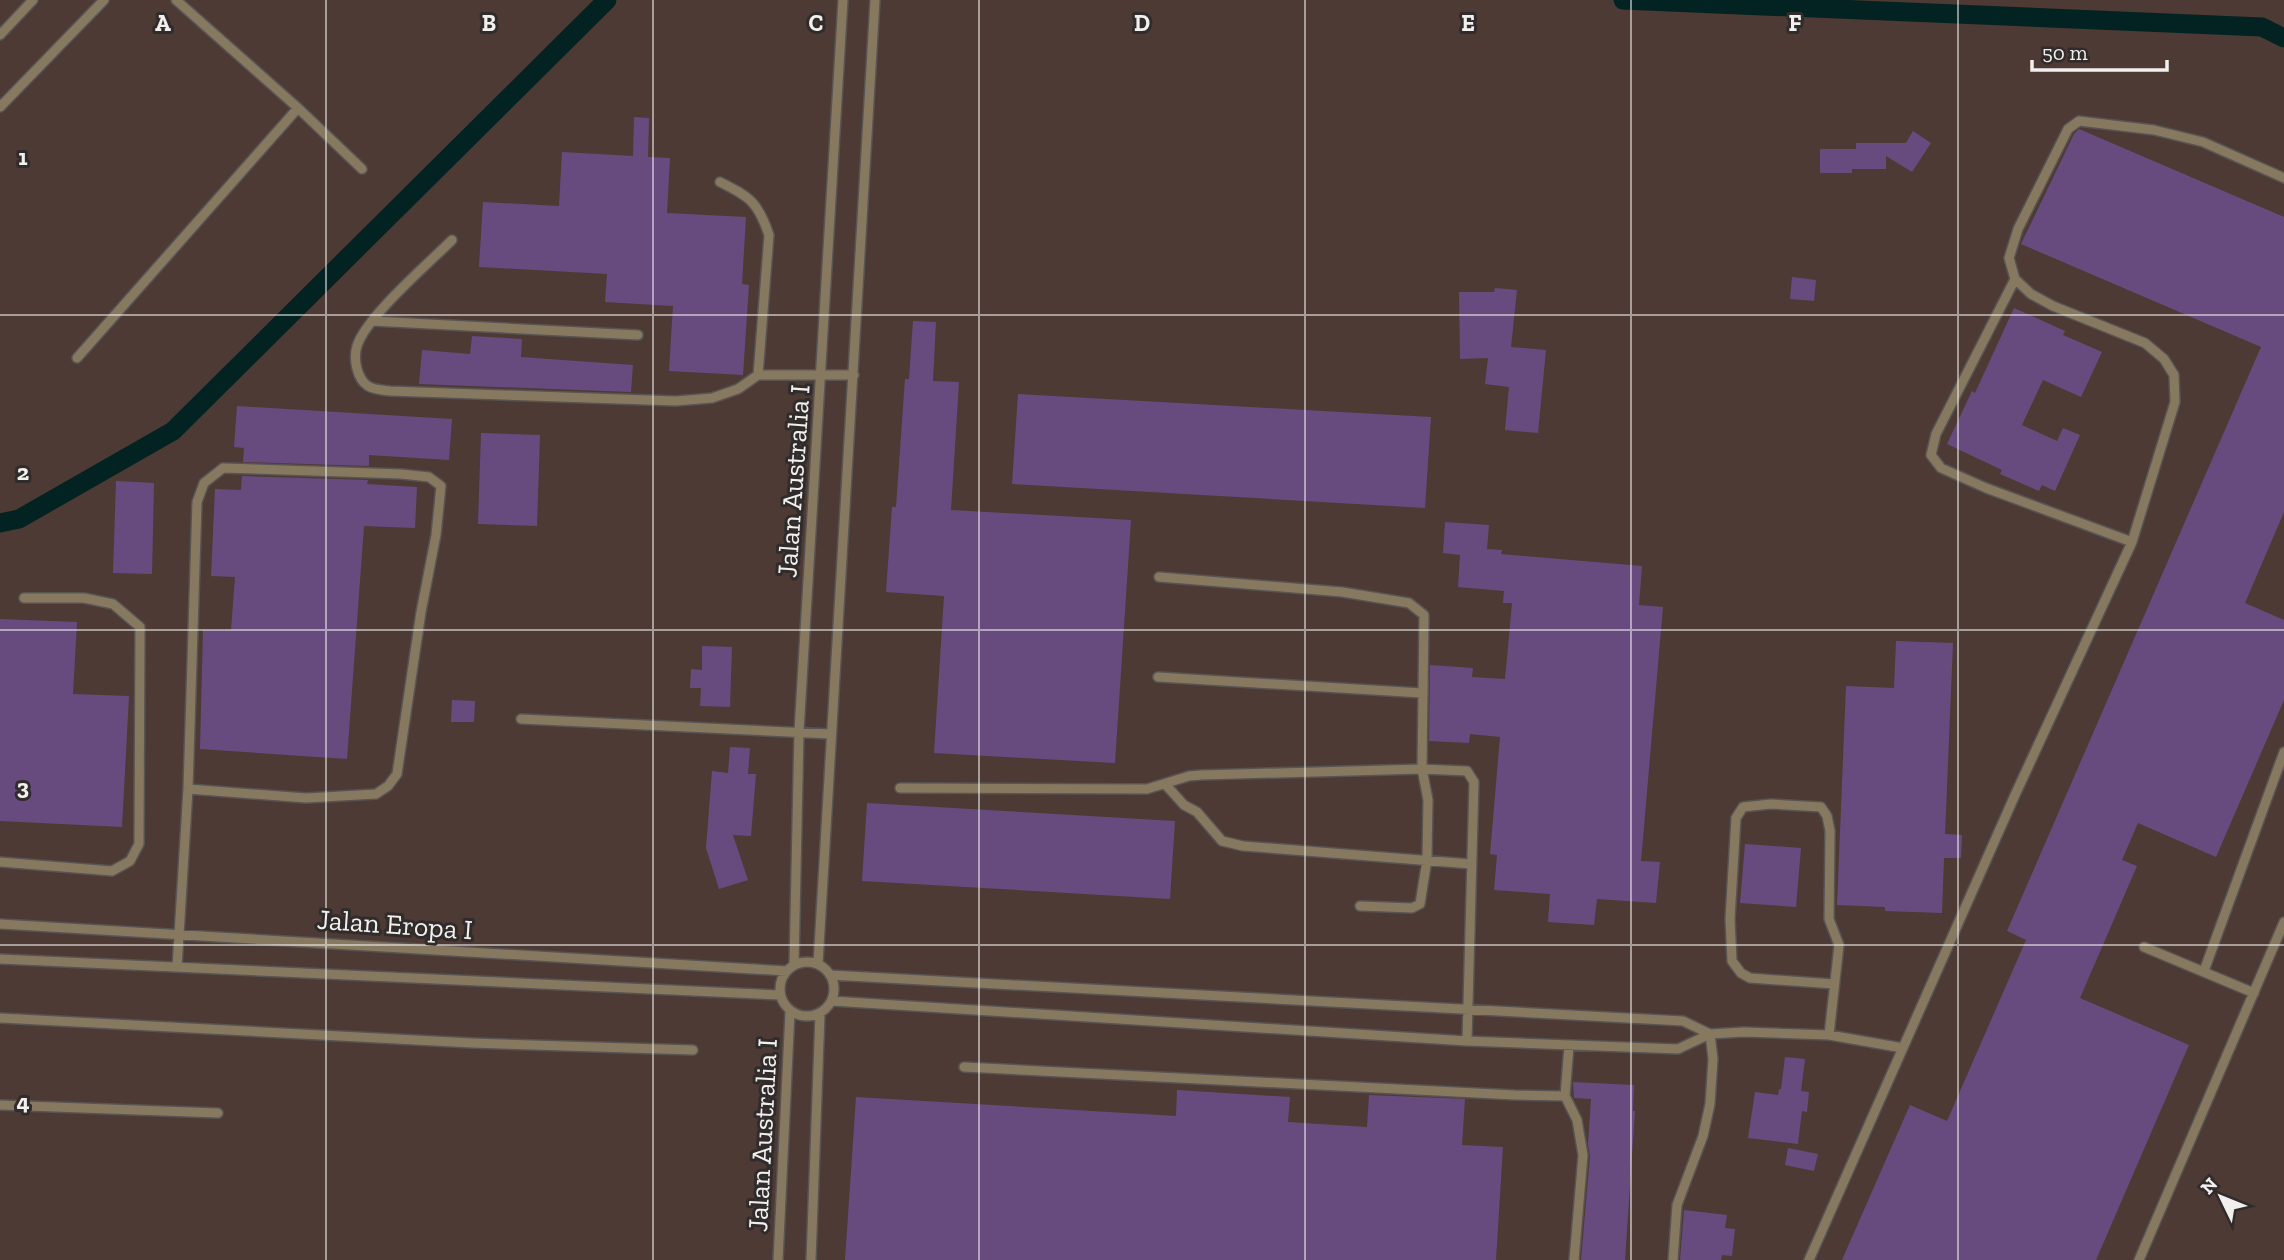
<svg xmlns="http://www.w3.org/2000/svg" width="2284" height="1260" viewBox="0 0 2284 1260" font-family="'Zilla Slab',serif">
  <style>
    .industrial { fill: #4e3a34 }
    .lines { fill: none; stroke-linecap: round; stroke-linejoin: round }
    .canal { stroke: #032222; stroke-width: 19 }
    .building { fill: #674b7f }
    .lane-casing { stroke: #575453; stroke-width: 12 }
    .lane { stroke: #877860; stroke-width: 9 }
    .grid { fill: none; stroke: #f2f0ef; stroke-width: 2; stroke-opacity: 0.55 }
    .labels { text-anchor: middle; stroke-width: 6; stroke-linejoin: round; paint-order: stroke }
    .street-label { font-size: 28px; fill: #f2f0ef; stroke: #302c2b }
    .grid-label { font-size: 23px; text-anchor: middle; font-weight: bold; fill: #f2f0ef; stroke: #302c2b; stroke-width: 6; stroke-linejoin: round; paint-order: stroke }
  </style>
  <rect width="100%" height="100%" fill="#3a3635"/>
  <path class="industrial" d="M 0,0 L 2284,0 L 2284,1260 L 0,1260 Z"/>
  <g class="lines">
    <path class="canal" d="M 1623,0 L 2262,27 L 2284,38
      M 0,523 L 19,519 L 173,431 L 607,0"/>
  </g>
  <path class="building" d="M 634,117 L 649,118 L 648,157 L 670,158 L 667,213 L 746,217 L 742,284 L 749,285 L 743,375 L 669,371 L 673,306 L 605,302 L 607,274 L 479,267 L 483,202 L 559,206 L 562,152 L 633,156 Z
    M 2079,129 L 2284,217 L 2284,512 L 2245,603 L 2284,620 L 2284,700 L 2216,857 L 2138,823 L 2122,860 L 2137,866 L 2080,998 L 2189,1045 L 2096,1260 L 1842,1260 L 1910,1105 L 1947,1121 L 2026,940 L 2007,931 L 2261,347 L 2021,244 L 2074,134 Z
    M 1913,131 L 1931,143 L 1912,172 L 1886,156 L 1886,169 L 1852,169 L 1852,173 L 1820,173 L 1820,149 L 1856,149 L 1856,143 L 1906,143 Z
    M 1792,277 L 1816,280 L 1814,301 L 1790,299 Z
    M 1495,288 L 1517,290 L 1511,347 L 1546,350 L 1538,433 L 1505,430 L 1509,387 L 1485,384 L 1488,358 L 1460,359 L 1459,292 L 1494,292 Z
    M 2014,308 L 2065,331 L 2063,335 L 2102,352 L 2081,397 L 2043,380 L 2022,425 L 2057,441 L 2063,428 L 2080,435 L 2055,491 L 2042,485 L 2039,491 L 2000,474 L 2002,470 L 1947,444 L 1972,391 L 1975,393 Z
    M 913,321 L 936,322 L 933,381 L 959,382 L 951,510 L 1131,520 L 1115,763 L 934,753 L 944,596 L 886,592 L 892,507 L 896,507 L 905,379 L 909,379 Z
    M 472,336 L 522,339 L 521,357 L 633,365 L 631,392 L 419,384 L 422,350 L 470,354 Z
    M 1018,394 L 1431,417 L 1425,508 L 1012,484 Z
    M 237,406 L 452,419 L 449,460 L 369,455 L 369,466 L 243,462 L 244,448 L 234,447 Z
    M 481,433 L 540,435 L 537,526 L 478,524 Z
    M 242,476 L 368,480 L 367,484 L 417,487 L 415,528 L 364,526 L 347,759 L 200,749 L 203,630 L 231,630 L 235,577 L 211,576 L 215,489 L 241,490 Z
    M 116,481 L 154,483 L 152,574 L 113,573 Z
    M 1445,522 L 1489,525 L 1487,549 L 1502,550 L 1501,554 L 1642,566 L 1639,605 L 1663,607 L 1641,861 L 1660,862 L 1656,903 L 1597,899 L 1594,925 L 1548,922 L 1550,894 L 1494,890 L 1497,855 L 1490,854 L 1500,737 L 1470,734 L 1469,743 L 1429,741 L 1430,665 L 1473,668 L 1472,677 L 1505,679 L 1512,603 L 1503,603 L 1504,591 L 1458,587 L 1460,555 L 1443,553 Z
    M 0,619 L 77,622 L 73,694 L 129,696 L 122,827 L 0,821 Z
    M 1896,641 L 1953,643 L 1945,834 L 1962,835 L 1961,858 L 1944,858 L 1942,913 L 1885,911 L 1885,907 L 1837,905 L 1846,686 L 1894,688 Z
    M 702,646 L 732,647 L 730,707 L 700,706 L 701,688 L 690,688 L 691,669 L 702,670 Z
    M 452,700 L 475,701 L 474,722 L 451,722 Z
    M 730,747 L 750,748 L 748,774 L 756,774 L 751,836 L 733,835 L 748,880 L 719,889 L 706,848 L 712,771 L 728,773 Z
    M 867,803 L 1175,821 L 1170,899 L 862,881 Z
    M 1745,844 L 1801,848 L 1796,907 L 1740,903 Z
    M 1785,1057 L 1805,1059 L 1801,1091 L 1809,1092 L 1807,1112 L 1802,1111 L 1798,1144 L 1748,1138 L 1755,1092 L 1778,1095 L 1779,1089 L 1781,1089 Z
    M 1573,1082 L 1634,1085 L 1633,1111 L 1635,1111 L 1625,1260 L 1581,1260 L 1590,1156 L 1588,1144 L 1591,1099 L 1574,1098 Z
    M 1177,1090 L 1290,1097 L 1288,1122 L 1367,1127 L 1369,1095 L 1465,1099 L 1462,1145 L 1503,1147 L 1496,1260 L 845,1260 L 856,1097 L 1176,1116 Z
    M 1788,1148 L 1818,1154 L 1814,1171 L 1785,1165 Z
    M 1684,1210 L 1727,1215 L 1725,1228 L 1735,1229 L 1732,1256 L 1722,1255 L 1721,1260 L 1680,1260 Z"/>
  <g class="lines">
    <defs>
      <path id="lane" d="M 176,0 L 298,108 L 362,169
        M 0,35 L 33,0
        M 0,107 L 104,0
        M 720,182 C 750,197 758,202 769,235 L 758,375
        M 452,240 C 429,263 366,317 357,346 C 353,359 357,379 368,386 C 374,390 383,390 390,391 L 676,401 L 712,398 L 738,389 L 758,375 L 854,375
        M 2015,279 L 1936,434 L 1931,455 L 1941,468 L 1986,488 L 2132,542
        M 372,321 L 638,335
        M 77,358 L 298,108
        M 1159,577 L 1342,592 L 1409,603 L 1424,615 L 1422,769 L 1428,800 L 1427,860 L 1420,904 L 1412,908 L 1360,906
        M 1158,677 L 1422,693
        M 521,719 L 830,734
        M 1165,784 L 1184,805 L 1197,812 L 1222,841 L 1243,846 L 1471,864
        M 900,788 L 1147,789 L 1189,776 L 1201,775 L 1422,769 L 1467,771 L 1474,782 L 1467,1041
        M 0,862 L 112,871 L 130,861 L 139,844 L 140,627 L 113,604 L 84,598 L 24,598
        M 0,924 L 787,971
        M 2144,947 L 2254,993
        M 0,959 L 780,995
        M780 989a27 27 0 1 1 54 0a27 27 0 1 1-54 0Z
        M 818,964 L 875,0
        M 794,965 L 799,731 L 843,0
        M 177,967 L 188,789 L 197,502 L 204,483 L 223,468 L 401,474 L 429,477 L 441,486 L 436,535 L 421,612 L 397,774 L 388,786 L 376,794 L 306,798 L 188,789
        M 2204,971 L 2284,752
        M 830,975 L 1683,1021 L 1710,1034
        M 832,1001 L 1467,1041 L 1678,1049 L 1710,1034 L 1744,1032 L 1829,1035 L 1903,1048
        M 0,1018 L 472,1043 L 693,1050
        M 1829,1035 L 1839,945 L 1829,919 L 1830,831 L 1827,816 L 1821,807 L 1771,804 L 1743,807 L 1736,818 L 1730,919 L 1732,961 L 1741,973 L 1750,978 L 1834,984
        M 1569,1046 L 1565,1096 L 1577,1120 L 1583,1155 L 1574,1260
        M 964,1067 L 1515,1095 L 1565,1096
        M 0,1105 L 218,1113
        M 778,1260 L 790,1012
        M 811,1260 L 820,1014
        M 1673,1260 L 1677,1205 L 1703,1136 L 1710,1104 L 1713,1059 L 1710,1034
        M 1809,1260 L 2015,795 L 2132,542 L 2175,402 L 2174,375 L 2164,359 L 2145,343 L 2053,306 L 2031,294 L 2015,279 L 2009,258 L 2018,229 L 2068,129 L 2079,121 L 2154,130 L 2203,142 L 2284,178
        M 2139,1260 L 2284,922"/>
    </defs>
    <use href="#lane" class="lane-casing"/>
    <use href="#lane" class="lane"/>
  </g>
  <path class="grid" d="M 326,0 L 326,1260M 653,0 L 653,1260M 979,0 L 979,1260M 1305,0 L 1305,1260M 1631,0 L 1631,1260M 1958,0 L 1958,1260M 0,315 L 2284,315M 0,630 L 2284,630M 0,945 L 2284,945"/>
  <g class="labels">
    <g class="street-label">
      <text transform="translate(793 481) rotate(-86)" y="10">Jalan Australia I</text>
      <text transform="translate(395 924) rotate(4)" y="10">Jalan Eropa I</text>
      <text transform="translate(762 1135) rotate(-87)" y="10">Jalan Australia I</text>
    </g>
  </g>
  <g class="grid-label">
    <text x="163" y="31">A</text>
    <text x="489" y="31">B</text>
    <text x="816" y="31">C</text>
    <text x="1142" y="31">D</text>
    <text x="1468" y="31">E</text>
    <text x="1795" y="31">F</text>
    <text x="23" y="165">1</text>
    <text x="23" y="480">2</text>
    <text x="23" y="795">3</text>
    <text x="23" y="1110">4</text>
  </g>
  <g transform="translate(2221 1197) rotate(313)" stroke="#302c2b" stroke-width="5" paint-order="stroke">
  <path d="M0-5L12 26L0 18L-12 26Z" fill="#f2f0ef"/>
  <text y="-10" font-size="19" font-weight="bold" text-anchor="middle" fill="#f2f0ef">N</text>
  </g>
  <path d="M2032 60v10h135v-10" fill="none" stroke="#f2f0ef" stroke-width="3.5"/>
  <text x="2042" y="60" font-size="21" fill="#f2f0ef" stroke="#302c2b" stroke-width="5" paint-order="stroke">50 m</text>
</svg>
